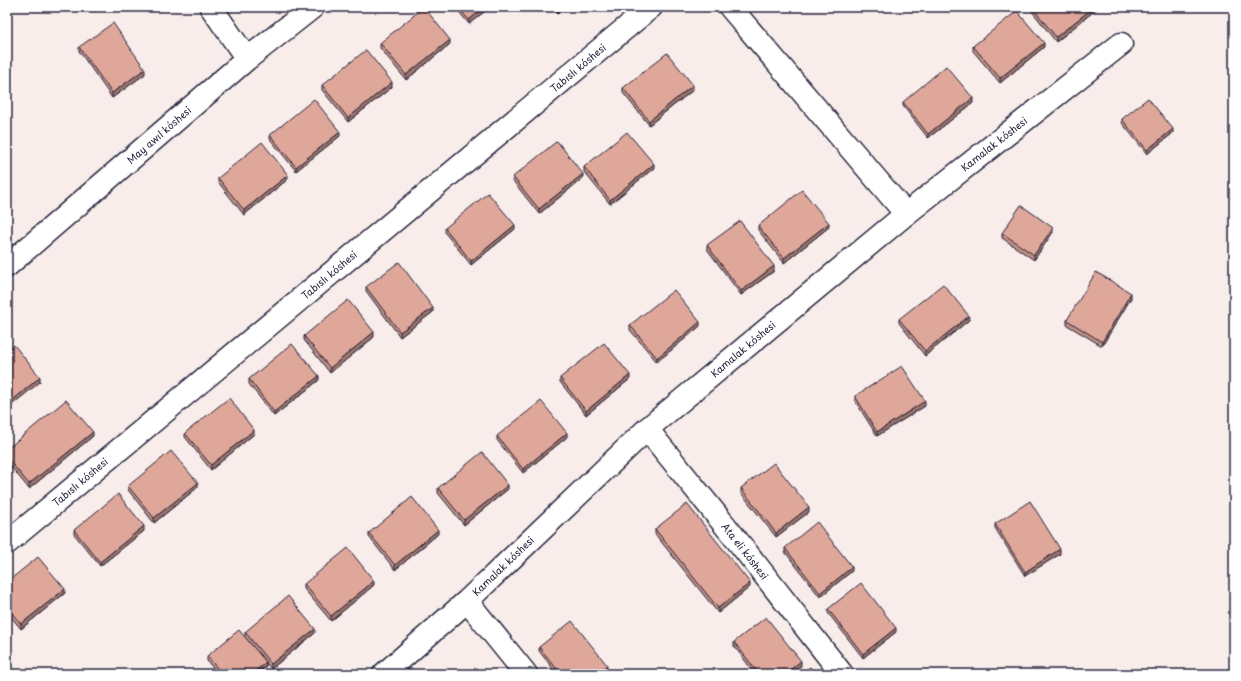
<svg xmlns="http://www.w3.org/2000/svg" width="1241" height="681" viewBox="0 0 1241 681" font-family="'Playpen Sans',sans-serif">
  <style>
    .lines { fill: none; stroke-linecap: round; stroke-linejoin: round }
    .minor-casing { stroke: #22223b; stroke-width: 25 }
    .minor { stroke: #fff; stroke-width: 22 }
    .wall { fill: #c09084; stroke: #22223b }
    .shaded-wall { fill: #9c756b; stroke: #22223b }
    .building { fill: #dfa799; stroke: #22223b }
    .labels { text-anchor: middle; stroke-width: 4; stroke-linejoin: round; paint-order: stroke }
    .street-label { font-size: 10px; fill: #22223b; stroke: #fff }
  </style>
  <rect width="100%" height="100%" fill="#f9edeb"/>
  <filter id="ink" filterUnits="userSpaceOnUse"><feTurbulence type="fractalNoise" baseFrequency=".025" numOctaves="2"/><feDisplacementMap in="SourceGraphic" scale="8" xChannelSelector="R" yChannelSelector="G"/><feConvolveMatrix kernelMatrix="1 2 1 2 8 2 1 2 1" color-interpolation-filters="sRGB"/></filter>
  <g filter="url(#ink)">
    <g class="lines">
      <defs>
        <path id="minor" d="M 211,7 L 247,59
          M 730,7 L 906,214
          M 7,266 L 247,59 L 313,7
          M 647,429 L 740,544 L 842,674
          M 7,543 L 651,7
          M 467,601 L 526,674
          M 384,674 L 467,601 L 647,429 L 906,214 L 1121,44"/>
      </defs>
      <use href="#minor" class="minor-casing"/>
      <use href="#minor" class="minor"/>
    </g>
    <path class="wall" d="M 455,7 L 490,7 L 469,24 Z
      M 553,7 L 564,7 L 557,13 Z
      M 1031,7 L 1099,7 L 1056,42 L 1031,10 Z
      M 380,43 L 450,44 L 406,80 L 380,48 Z
      M 973,46 L 1044,47 L 1000,83 L 973,51 Z
      M 79,47 L 145,74 L 112,98 L 79,51 Z
      M 322,85 L 392,87 L 348,122 L 322,90 Z
      M 623,88 L 693,90 L 649,125 L 623,93 Z
      M 903,102 L 973,103 L 928,138 L 903,106 Z
      M 1122,119 L 1173,133 L 1147,154 L 1122,123 Z
      M 270,135 L 340,136 L 296,171 L 270,139 Z
      M 584,167 L 654,168 L 610,204 L 584,172 Z
      M 513,177 L 583,178 L 539,214 L 513,181 Z
      M 218,178 L 288,179 L 244,215 L 218,182 Z
      M 758,226 L 829,227 L 784,263 L 758,230 Z
      M 445,228 L 515,229 L 471,265 L 445,233 Z
      M 1053,232 L 1034,260 L 1002,238 L 1002,233 Z
      M 707,245 L 774,271 L 741,295 L 707,249 Z
      M 366,287 L 433,312 L 400,337 L 366,291 Z
      M 1131,298 L 1102,346 L 1067,325 L 1067,320 Z
      M 899,319 L 969,320 L 925,356 L 899,323 Z
      M 630,325 L 700,326 L 657,362 L 630,330 Z
      M 304,336 L 374,337 L 330,373 L 304,340 Z
      M 560,378 L 630,379 L 586,415 L 560,382 Z
      M 249,379 L 319,380 L 274,416 L 249,384 Z
      M 855,396 L 925,406 L 877,436 L 855,401 Z
      M 185,433 L 254,434 L 211,470 L 185,437 Z
      M 93,436 L 29,489 L 7,462 L 7,449 Z
      M 497,436 L 567,437 L 523,473 L 497,440 Z
      M 128,486 L 198,487 L 154,523 L 128,490 Z
      M 438,488 L 508,489 L 464,525 L 438,493 Z
      M 741,488 L 809,512 L 776,537 L 741,493 Z
      M 995,524 L 1060,554 L 1025,576 L 995,528 Z
      M 655,529 L 750,587 L 718,613 L 655,534 Z
      M 74,530 L 144,531 L 100,566 L 74,534 Z
      M 369,533 L 438,534 L 395,570 L 369,537 Z
      M 785,548 L 852,571 L 820,597 L 785,552 Z
      M 7,582 L 65,593 L 21,629 L 7,612 Z
      M 304,584 L 374,585 L 331,621 L 304,589 Z
      M 828,609 L 896,632 L 863,658 L 828,613 Z
      M 245,632 L 315,633 L 271,669 L 266,663 L 266,666 L 257,674 L 218,674 L 207,661 L 207,656 L 245,636 Z
      M 734,642 L 801,666 L 791,674 L 755,674 L 734,646 Z
      M 539,647 L 607,670 L 601,674 L 557,674 L 539,651 Z"/>
    <path class="shaded-wall" d="M 484,7 L 490,7 L 469,24 L 469,20 Z
      M 559,7 L 564,7 L 557,13 L 557,8 Z
      M 1094,7 L 1099,7 L 1056,42 L 1056,37 Z
      M 450,40 L 450,44 L 406,80 L 406,75 Z
      M 1044,43 L 1044,47 L 1000,83 L 1000,78 Z
      M 145,69 L 145,74 L 112,98 L 112,93 Z
      M 392,82 L 392,87 L 348,122 L 348,118 Z
      M 693,85 L 693,90 L 649,125 L 649,121 Z
      M 973,98 L 973,103 L 928,138 L 928,134 Z
      M 1173,129 L 1173,133 L 1147,154 L 1147,150 Z
      M 340,132 L 340,136 L 296,171 L 296,167 Z
      M 654,164 L 654,168 L 610,204 L 610,200 Z
      M 583,174 L 583,178 L 539,214 L 539,209 Z
      M 288,175 L 288,179 L 244,215 L 244,210 Z
      M 829,223 L 829,227 L 784,263 L 784,258 Z
      M 515,225 L 515,229 L 471,265 L 471,261 Z
      M 1053,228 L 1053,232 L 1034,260 L 1034,255 Z
      M 774,266 L 774,271 L 741,295 L 741,291 Z
      M 1131,293 L 1131,298 L 1102,346 L 1102,342 Z
      M 433,308 L 433,312 L 400,337 L 400,332 Z
      M 969,316 L 969,320 L 925,356 L 925,351 Z
      M 700,322 L 700,326 L 657,362 L 657,358 Z
      M 374,332 L 374,337 L 330,373 L 330,368 Z
      M 630,375 L 630,379 L 586,415 L 586,411 Z
      M 319,376 L 319,380 L 274,416 L 274,412 Z
      M 40,377 L 40,382 L 7,409 L 7,405 Z
      M 925,401 L 925,406 L 877,436 L 877,432 Z
      M 254,430 L 254,434 L 211,470 L 211,465 Z
      M 93,432 L 93,436 L 29,489 L 29,484 Z
      M 567,433 L 567,437 L 523,473 L 523,469 Z
      M 198,483 L 198,487 L 154,523 L 154,518 Z
      M 508,485 L 508,489 L 464,525 L 464,520 Z
      M 809,507 L 809,512 L 776,537 L 776,533 Z
      M 144,526 L 144,531 L 100,566 L 100,562 Z
      M 438,530 L 438,534 L 395,570 L 395,565 Z
      M 1060,549 L 1060,554 L 1025,576 L 1025,572 Z
      M 852,567 L 852,571 L 820,597 L 820,593 Z
      M 374,581 L 374,585 L 331,621 L 331,616 Z
      M 750,583 L 750,587 L 718,613 L 718,608 Z
      M 65,589 L 65,593 L 21,629 L 21,624 Z
      M 896,628 L 896,632 L 863,658 L 863,654 Z
      M 315,629 L 315,633 L 271,669 L 271,664 Z
      M 801,661 L 801,666 L 791,674 L 785,674 Z
      M 266,662 L 266,666 L 257,674 L 252,674 Z
      M 607,665 L 607,670 L 601,674 L 596,674 Z"/>
    <path class="building" d="M 424,7 L 450,40 L 406,75 L 380,43 Z
      M 458,7 L 484,7 L 469,20 Z
      M 1032,7 L 1094,7 L 1056,37 Z
      M 1017,11 L 1044,43 L 1000,78 L 973,46 Z
      M 113,23 L 145,69 L 112,93 L 79,47 Z
      M 366,50 L 392,82 L 348,118 L 322,85 Z
      M 667,53 L 693,85 L 649,121 L 623,88 Z
      M 946,66 L 973,98 L 928,134 L 903,102 Z
      M 1148,98 L 1173,129 L 1147,150 L 1122,119 Z
      M 314,99 L 340,132 L 296,167 L 270,135 Z
      M 627,132 L 654,164 L 610,200 L 584,167 Z
      M 557,141 L 583,174 L 539,209 L 513,177 Z
      M 262,142 L 288,175 L 244,210 L 218,178 Z
      M 802,190 L 829,223 L 784,258 L 758,226 Z
      M 488,193 L 515,225 L 471,261 L 445,228 Z
      M 1021,205 L 1053,228 L 1034,255 L 1002,233 Z
      M 740,221 L 774,266 L 741,291 L 707,245 Z
      M 399,262 L 433,308 L 400,332 L 366,287 Z
      M 1096,272 L 1131,293 L 1102,342 L 1067,320 Z
      M 943,284 L 969,316 L 925,351 L 899,319 Z
      M 674,290 L 700,322 L 657,358 L 630,325 Z
      M 348,300 L 374,332 L 330,368 L 304,336 Z
      M 604,343 L 630,375 L 586,411 L 560,378 Z
      M 292,344 L 319,376 L 274,412 L 249,379 Z
      M 14,345 L 40,377 L 7,405 L 7,351 Z
      M 902,366 L 925,401 L 877,432 L 855,396 Z
      M 229,398 L 254,430 L 211,465 L 185,433 Z
      M 66,400 L 93,432 L 29,484 L 7,458 L 7,449 Z
      M 541,401 L 567,433 L 523,469 L 497,436 Z
      M 171,451 L 198,483 L 154,518 L 128,486 Z
      M 482,452 L 508,485 L 464,520 L 438,488 Z
      M 774,463 L 809,507 L 776,533 L 741,488 Z
      M 118,494 L 144,526 L 100,562 L 74,530 Z
      M 412,497 L 438,530 L 395,565 L 369,533 Z
      M 1030,501 L 1060,549 L 1025,572 L 995,524 Z
      M 687,504 L 750,583 L 718,608 L 655,529 Z
      M 817,522 L 852,567 L 820,593 L 785,548 Z
      M 348,548 L 374,581 L 331,616 L 304,584 Z
      M 38,557 L 65,589 L 21,624 L 7,607 L 7,582 Z
      M 861,583 L 896,628 L 863,654 L 828,609 Z
      M 288,596 L 315,629 L 271,664 L 245,632 Z
      M 766,617 L 801,661 L 785,674 L 759,674 L 734,642 Z
      M 572,621 L 607,665 L 596,674 L 561,674 L 539,647 Z
      M 239,630 L 266,662 L 252,674 L 222,674 L 207,656 Z
      M 810,667 L 816,674 L 801,674 Z"/>
  </g>
  <g class="labels">
    <g class="street-label">
      <text transform="translate(578 68) rotate(-40)" y="4">Tabıslı kóshesi</text>
      <text transform="translate(159 135) rotate(-41)" y="4">May awıl kóshesi</text>
      <text transform="translate(994 144) rotate(-38)" y="4">Kamalak kóshesi</text>
      <text transform="translate(329 275) rotate(-40)" y="4">Tabıslı kóshesi</text>
      <text transform="translate(743 349) rotate(-40)" y="4">Kamalak kóshesi</text>
      <text transform="translate(80 482) rotate(-40)" y="4">Tabıslı kóshesi</text>
      <text transform="translate(745 551) rotate(52)" y="4">Ata eli kóshesi</text>
      <text transform="translate(503 566) rotate(-44)" y="4">Kamalak kóshesi</text>
    </g>
  </g>
  <rect width="1241" height="681" fill="none" stroke="#fff" stroke-width="24"/>
  <rect x="12" y="12" width="1217" height="657" fill="none" stroke="#22223b" stroke-width="1.5" filter="url(#ink)"/>
</svg>
